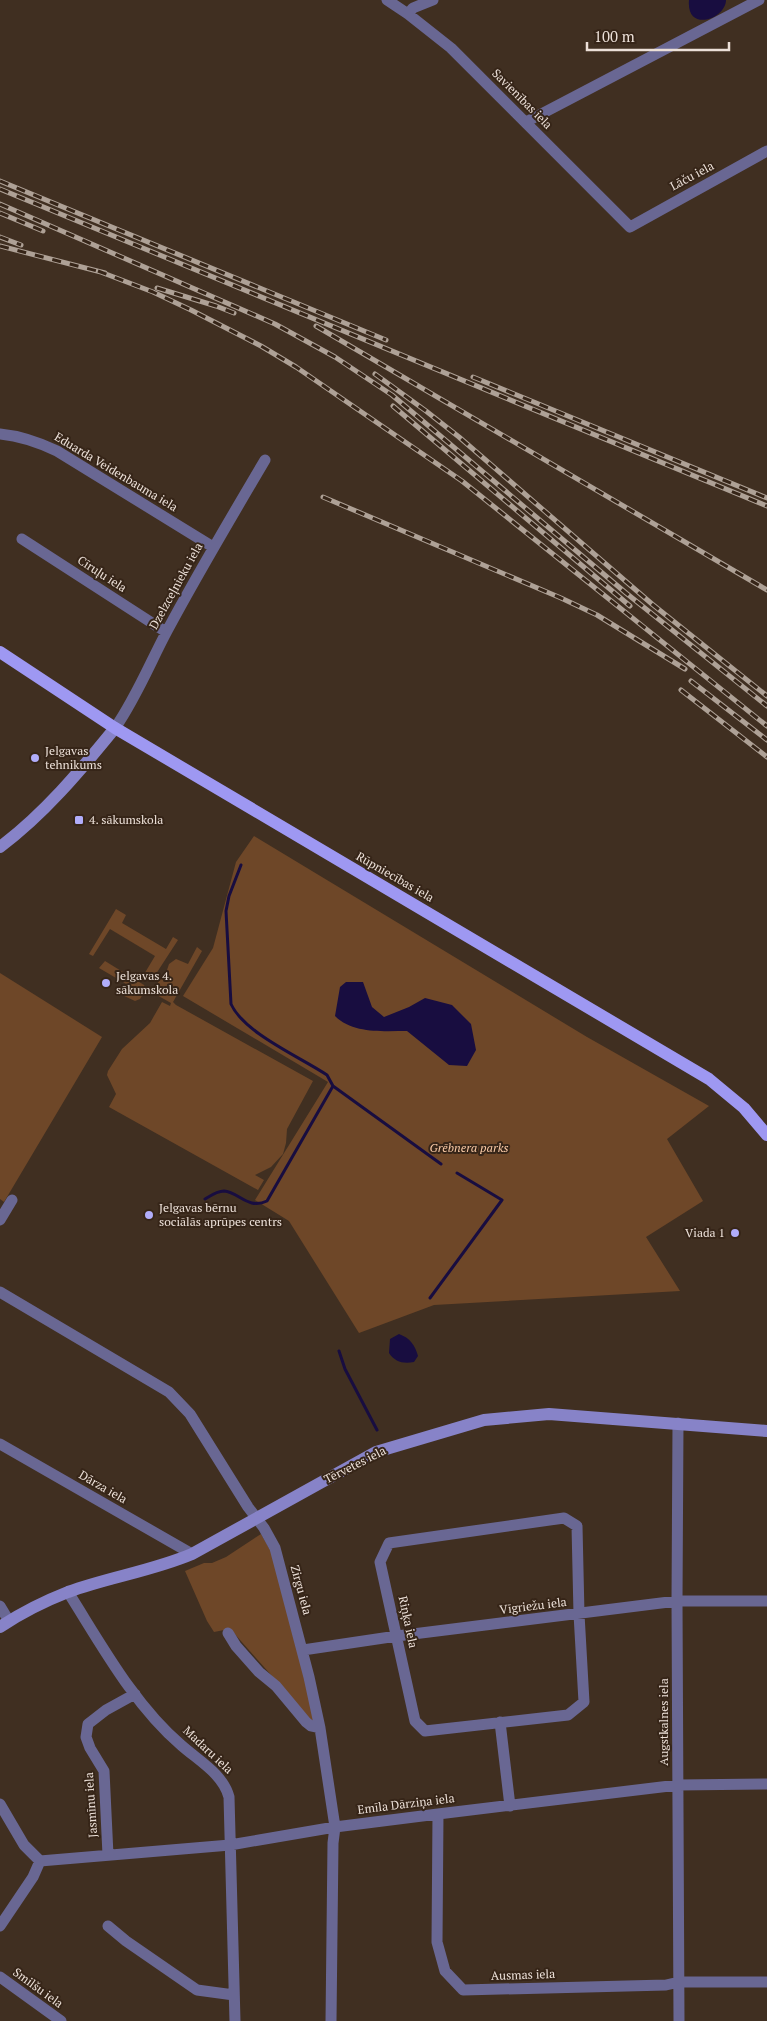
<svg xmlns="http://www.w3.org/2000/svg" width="767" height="2021" viewBox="0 0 767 2021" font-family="'PT Serif',serif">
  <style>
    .green { fill: #6e4728 }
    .water { fill: #180d40 }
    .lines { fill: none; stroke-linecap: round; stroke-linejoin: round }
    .stream { stroke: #180d40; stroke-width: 3 }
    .street { stroke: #696793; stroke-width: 11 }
    .secondary { stroke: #8783c8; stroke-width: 12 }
    .primary { stroke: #9e98f2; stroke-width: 12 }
    .rail-casing { stroke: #aea196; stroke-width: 5 }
    .rail { stroke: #362518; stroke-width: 3; stroke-dasharray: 9; stroke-linecap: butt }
    .poi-dot { fill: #b1adfa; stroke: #362518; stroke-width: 2 }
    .labels { text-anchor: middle; stroke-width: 4; stroke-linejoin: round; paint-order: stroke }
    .street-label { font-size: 12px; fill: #ece0d8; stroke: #362518 }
    .poi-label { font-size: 12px; fill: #ece0d8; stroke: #362518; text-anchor: start }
    .park-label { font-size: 12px; font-style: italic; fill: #facaa6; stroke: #362518 }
  </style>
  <rect width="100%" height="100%" fill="#402f21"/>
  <path class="green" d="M 254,836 L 587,1037 L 709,1106 L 667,1139 L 703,1201 L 646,1237 L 680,1291 L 434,1305 L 359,1333 L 289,1221 L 255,1200 L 328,1082 L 183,996 L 213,948 L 236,862 Z
    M 116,909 L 126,915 L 122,923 L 166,949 L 173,937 L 178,940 L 152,980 L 143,976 L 155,956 L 110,929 L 93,956 L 89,954 Z
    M 197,947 L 202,951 L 173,1002 L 176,1005 L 313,1081 L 287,1129 L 286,1143 L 283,1154 L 271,1167 L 255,1175 L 264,1180 L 258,1190 L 109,1107 L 116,1094 L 107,1075 L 108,1071 L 122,1049 L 150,1023 L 162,1002 L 170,1006 L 171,1003 L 155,994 L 158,989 L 155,987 L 163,975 L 165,976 L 169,964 L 176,959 L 188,964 Z
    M 105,961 L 144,985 L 146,989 L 140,999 L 135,1001 L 122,995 L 128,985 L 99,968 Z
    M 0,973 L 102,1037 L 4,1202 L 0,1199 Z
    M 261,1534 L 273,1555 L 316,1719 L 312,1721 L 233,1632 L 229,1629 L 214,1632 L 207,1621 L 185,1571 L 204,1563 L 212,1563 L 226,1557 Z"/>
  <path class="water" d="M 689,0 L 726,0 C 726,19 686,33 689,0 Z
    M 346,982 L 363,982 L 372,1007 L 384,1017 L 409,1007 L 425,998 L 452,1005 L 471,1024 L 476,1050 L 467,1066 L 449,1065 L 407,1031 C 383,1031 353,1034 335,1016 L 340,987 Z
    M 399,1334 C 410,1338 415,1345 418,1356 L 414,1362 C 403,1364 395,1362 389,1353 L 390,1339 Z"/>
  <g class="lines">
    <path class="stream" d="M 333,1086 L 441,1164
      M 205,1199 C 210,1196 217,1191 224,1191 C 239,1192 248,1210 267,1201 L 333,1086 L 327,1075 C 300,1057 244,1033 231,1004 L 226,911 L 229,896 L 241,865
      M 430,1298 L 502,1200 L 457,1173
      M 339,1351 L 345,1369 L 377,1430"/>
    <path class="street" d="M 387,0 L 408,14 L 451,48 L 630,227 L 767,151
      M 408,14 L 413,8 L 433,0
      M 526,122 L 759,0
      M 0,434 C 21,436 38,442 57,451 L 213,547
      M 22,539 L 166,632
      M 115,728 C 136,698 150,663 167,631 C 198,573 232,516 265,460
      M 0,1220 L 12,1200
      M 0,1292 L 169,1392 L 190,1414 L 248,1507 L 264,1528 L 275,1548 L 309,1677 L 320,1728 L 335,1827 L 333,1843 L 331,2021
      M 678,1423 L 677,1601 L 679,2021
      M 0,1444 L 192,1554
      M 564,1518 L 577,1526 L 579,1614 L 584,1702 L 568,1715 L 425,1731 L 415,1721 L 380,1562 L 389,1543 Z
      M 68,1592 C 101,1644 134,1705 181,1745 C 199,1761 223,1774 229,1797 L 235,2021
      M 0,1606 L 9,1621
      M 228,1633 L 236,1646 L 259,1672 L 276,1686 L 306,1722 L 311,1726 L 320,1728
      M 303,1650 L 397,1636 L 677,1601 L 767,1601
      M 500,1722 L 510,1806
      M 0,1804 L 24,1845 L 40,1861 L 230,1845 L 335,1827 L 438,1814 L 678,1785 L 767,1784
      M 438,1814 L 437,1942 L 445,1971 L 463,1990 L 666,1985 L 679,1982 L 767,1982
      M 108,1855 L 104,1771 L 90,1748 L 86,1737 L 88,1724 L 106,1710 L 135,1694
      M 0,1926 L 33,1877 L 40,1861
      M 108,1926 L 126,1941 L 197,1990 L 234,1995
      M 0,1977 L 61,2021"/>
    <path class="secondary" d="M 0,847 C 44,814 80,771 115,728
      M 0,1627 C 21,1613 45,1601 68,1592 C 109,1577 152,1571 192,1554 L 376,1452 L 484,1420 L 549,1414 L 767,1431"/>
    <path class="primary" d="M 0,652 L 115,728 L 709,1079 L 744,1108 L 767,1135"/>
    <defs>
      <path id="rail" d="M 0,181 L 386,340
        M 0,189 L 767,506
        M 0,204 L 275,324 L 335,357 L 392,395 L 626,593 L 767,706
        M 0,213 L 43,231
        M 0,237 L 21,245
        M 0,246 L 105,273
        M 98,271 L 153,292 L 191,310 L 261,346 L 296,367 L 462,481 L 767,726
        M 157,288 L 216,306 L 234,313
        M 316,326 L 767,590
        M 375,374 L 426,411 L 459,437 L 652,604 L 767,696
        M 473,377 L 767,498
        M 393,406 L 630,606
        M 323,497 L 561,598 L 597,615 L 685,669
        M 691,681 L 767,740
        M 681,690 L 767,757"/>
    </defs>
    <use href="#rail" class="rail-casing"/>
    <use href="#rail" class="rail"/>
  </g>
  <g class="poi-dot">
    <circle cx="35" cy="758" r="5"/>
    <rect x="74" y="815" width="10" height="10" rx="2.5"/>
    <circle cx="106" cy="983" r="5"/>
    <circle cx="149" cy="1215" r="5"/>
    <circle cx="735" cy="1233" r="5"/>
  </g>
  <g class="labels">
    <g class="street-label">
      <text transform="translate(522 99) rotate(45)" y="4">Savienības iela</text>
      <text transform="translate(692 176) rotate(-28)" y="4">Lāču iela</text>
      <text transform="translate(116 472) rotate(31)" y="4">Eduarda Veidenbauma iela</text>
      <text transform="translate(102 574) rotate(33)" y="4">Cīruļu iela</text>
      <text transform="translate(176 586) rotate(-61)" y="4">Dzelzceļnieku iela</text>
      <text transform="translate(395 877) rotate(30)" y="4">Rūpniecības iela</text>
      <text transform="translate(355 1465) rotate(-27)" y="4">Tērvetes iela</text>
      <text transform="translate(103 1487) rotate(30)" y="4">Dārza iela</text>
      <text transform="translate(301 1590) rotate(75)" y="4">Zirgu iela</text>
      <text transform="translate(533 1606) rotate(-7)" y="4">Vīgriežu iela</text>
      <text transform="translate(408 1622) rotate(78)" y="4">Riņķa iela</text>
      <text transform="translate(664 1722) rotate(-90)" y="4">Augstkalnes iela</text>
      <text transform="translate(208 1750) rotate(43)" y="4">Madaru iela</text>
      <text transform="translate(406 1804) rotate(-7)" y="4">Emīla Dārziņa iela</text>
      <text transform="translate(91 1805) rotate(-94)" y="4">Jasmīnu iela</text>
      <text transform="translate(523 1975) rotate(-2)" y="4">Ausmas iela</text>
      <text transform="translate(38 1988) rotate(36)" y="4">Smilšu iela</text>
    </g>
    <g class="poi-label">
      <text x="45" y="755">Jelgavas<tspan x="45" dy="14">tehnikums</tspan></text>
      <text x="89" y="824">4. sākumskola</text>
      <text x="116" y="980">Jelgavas 4.<tspan x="116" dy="14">sākumskola</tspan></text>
      <text x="159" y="1212">Jelgavas bērnu<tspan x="159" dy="14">sociālās aprūpes centrs</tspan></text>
      <text x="725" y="1237" text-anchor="end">Viada 1</text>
    </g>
    <g class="park-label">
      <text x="469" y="1152">Grēbnera parks</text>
    </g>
  </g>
  <path d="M587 42v8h142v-8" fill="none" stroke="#ece0d8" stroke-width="2.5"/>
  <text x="594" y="42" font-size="15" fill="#ece0d8" stroke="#362518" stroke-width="4" paint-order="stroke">100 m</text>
</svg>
